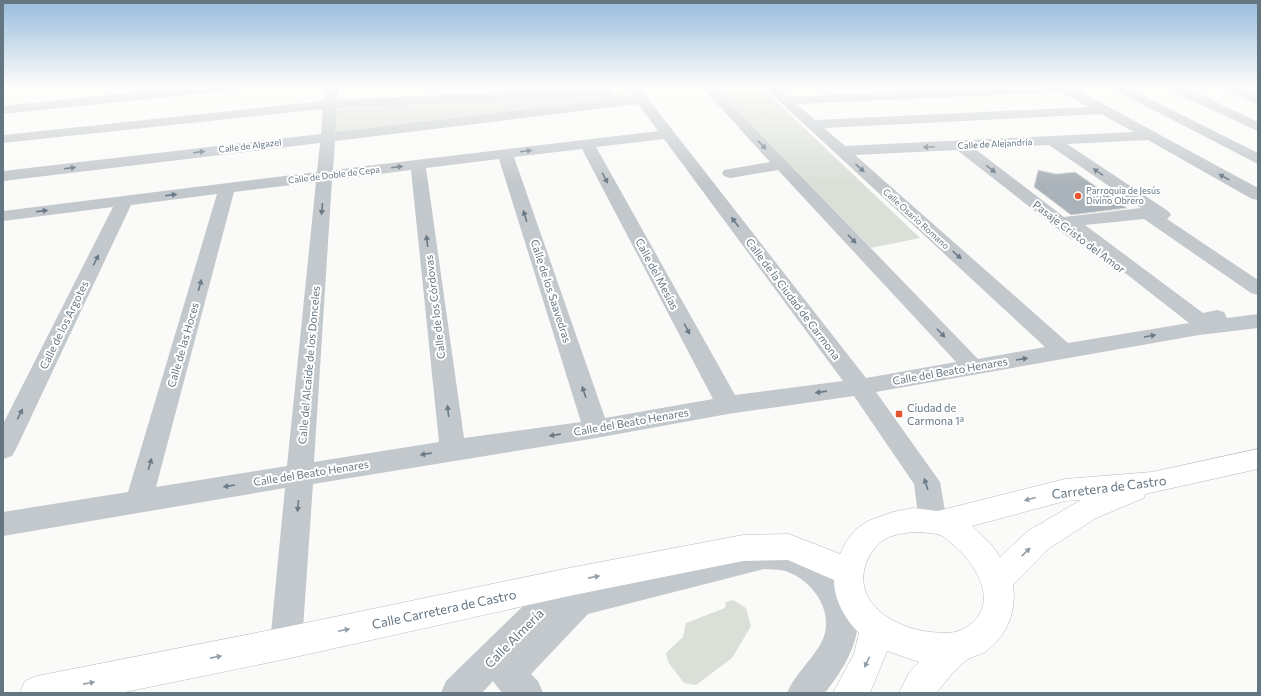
<svg xmlns="http://www.w3.org/2000/svg" width="1261" height="696" viewBox="0 0 1261 696" font-family="Commissioner,sans-serif">
  <style>
    .green { fill: #dadfd7 }
    .building { fill: #aab3b9; stroke: #dcdcda }
    .lines { fill: none; stroke-linecap: round; stroke-linejoin: round }
    .major-casing { stroke: #b5babe; stroke-width: 1 }
    .minor { fill: #c3c8cc; fill-rule: evenodd }
    .major { fill: #fff; fill-rule: evenodd }
    .oneway { fill: #6a7a87 }
    .oneway2 { fill: #939fa8 }
    .poi-dot { fill: #e4572e; stroke: #fff; stroke-width: 1.5 }
    .labels { text-anchor: middle; stroke-width: 4; stroke-linejoin: round; paint-order: stroke }
    .far-street-label { font-size: 9px; fill: #657683; stroke: #fff }
    .far-poi-label { font-size: 9px; fill: #657683; stroke: #fff; text-anchor: start }
    .street-label { font-size: 11px; fill: #657683; stroke: #fff }
    .poi-label { font-size: 11px; fill: #657683; stroke: #fff; text-anchor: start }
    .near-street-label { font-size: 13px; fill: #657683; stroke: #fff }
  </style>
  <rect width="100%" height="100%" fill="#fafaf8"/>
  <path class="green" d="M 714,86 L 760,86 L 920,238 L 871,248 Z
    M 628,92 L 632,101 L 333,133 L 334,109 Z
    M 733,600 L 746,608 L 751,626 L 732,658 L 696,685 L 684,683 L 668,662 L 666,653 L 683,637 L 686,623 L 725,608 L 726,602 Z"/>
  <path class="building" d="M 1038,170 L 1056,174 L 1075,172 L 1127,208 L 1071,215 L 1034,187 Z"/>
  <g class="lines">
    <defs>
      <path id="major" d="M 1258,449 L 1258,469 L 1145,494 L 1144,498 L 1096,518 L 1048,549 L 1013,585 C 1017,611 1007,636 985,652 C 978,656 968,657 963,663 C 953,671 945,683 936,693 L 899,693 L 909,673 L 919,662 L 887,651 L 870,693 L 833,693 L 854,654 L 859,633 C 845,619 834,600 834,580 L 788,560 L 743,561 L 569,596 L 286,659 L 120,693 L 20,693 L 25,681 L 37,676 L 286,627 L 569,568 L 743,535 L 789,534 L 840,554 L 846,542 L 856,529 L 868,521 L 893,512 L 913,508 L 938,511 L 1065,479 L 1152,472 ZM 1081,500 L 1028,531 L 1000,557 L 991,544 L 972,526 L 1065,501 ZM 913,532 C 922,533 932,532 940,535 C 945,537 949,541 952,544 C 979,565 1003,610 961,630 C 953,634 940,633 931,632 C 908,630 876,617 866,593 C 858,572 869,547 889,537 C 897,534 905,533 913,532 Z"/>
    </defs>
    <use href="#major" class="major-casing"/>
    <path class="minor" d="M 194,86 L 240,86 L 234,90 L 3,114 L 3,106 Z
      M 326,86 L 338,86 L 337,100 L 608,87 L 614,91 L 608,95 L 337,108 L 335,132 L 633,97 L 626,87 L 638,86 L 866,378 L 956,362 L 778,170 L 730,178 L 724,176 L 722,173 L 724,170 L 770,162 L 701,86 L 714,86 L 978,359 L 1045,347 L 763,86 L 777,86 L 789,97 L 1017,86 L 1070,86 L 1258,188 L 1258,200 L 1252,199 L 1148,140 L 1067,144 L 1168,211 L 1171,215 L 1167,219 L 1258,280 L 1258,295 L 1251,293 L 1144,219 L 1085,225 L 1203,313 L 1217,310 L 1224,312 L 1227,318 L 1258,314 L 1258,328 L 1199,335 L 876,392 L 940,482 L 947,522 L 943,531 L 933,534 L 923,531 L 919,522 L 914,484 L 854,396 L 728,414 L 596,438 L 313,484 L 302,643 L 297,654 L 286,659 L 275,654 L 270,643 L 285,488 L 3,536 L 3,512 L 128,492 L 217,194 L 131,205 L 16,449 L 12,456 L 3,459 L 3,424 L 113,207 L 3,221 L 3,211 L 317,172 L 320,143 L 3,181 L 3,171 L 321,134 L 323,109 L 3,143 L 3,135 L 324,101 ZM 1061,92 L 1088,107 L 815,120 L 797,104 ZM 638,104 L 658,131 L 333,170 L 335,141 ZM 1101,114 L 1134,132 L 845,146 L 824,128 ZM 664,139 L 843,381 L 735,395 L 596,147 ZM 1049,145 L 1141,208 L 1064,217 L 975,149 ZM 582,149 L 713,399 L 605,418 L 514,157 ZM 957,150 L 1072,240 L 1083,240 L 1189,323 L 1068,343 L 855,155 ZM 499,159 L 581,422 L 464,438 L 426,168 ZM 411,170 L 439,442 L 314,462 L 332,180 ZM 316,182 L 287,466 L 156,487 L 234,192 Z
      M 1107,86 L 1124,86 L 1258,153 L 1258,164 Z
      M 1165,86 L 1182,86 L 1258,122 L 1258,131 L 1166,89 Z
      M 1220,86 L 1237,86 L 1258,95 L 1258,104 L 1221,89 Z
      M 764,543 C 770,544 776,543 782,544 C 813,549 838,567 850,595 C 855,606 859,619 857,631 C 853,654 839,675 825,693 L 787,693 C 795,673 814,659 823,639 C 834,612 814,582 788,572 C 781,569 772,570 764,569 L 588,614 L 531,674 L 538,681 L 543,693 L 502,693 L 493,681 L 482,693 L 441,693 L 446,681 L 558,572 L 569,568 L 580,572 L 584,582 L 582,587 Z"/>
    <use href="#major" class="major"/>
  </g>
  <defs><path id="oneway-solid" d="M-6-.8H1V-3.2L6.5 0L1 3.2V.8H-6Z"/></defs>
  <g class="oneway">
    <use href="#oneway-solid" transform="translate(762 145) rotate(46)"/>
    <use href="#oneway-solid" transform="translate(929 147) rotate(177)"/>
    <use href="#oneway-solid" transform="translate(526 151) rotate(-7)"/>
    <use href="#oneway-solid" transform="translate(199 152) rotate(-7)"/>
    <use href="#oneway-solid" transform="translate(397 167) rotate(-7)"/>
    <use href="#oneway-solid" transform="translate(70 168) rotate(-7)"/>
    <use href="#oneway-solid" transform="translate(860 168) rotate(42)"/>
    <use href="#oneway-solid" transform="translate(991 169) rotate(37)"/>
    <use href="#oneway-solid" transform="translate(1098 172) rotate(-146)"/>
    <use href="#oneway-solid" transform="translate(1224 177) rotate(-151)"/>
    <use href="#oneway-solid" transform="translate(605 178) rotate(62)"/>
    <use href="#oneway-solid" transform="translate(171 195) rotate(-7)"/>
    <use href="#oneway-solid" transform="translate(322 209) rotate(95)"/>
    <use href="#oneway-solid" transform="translate(42 211) rotate(-7)"/>
    <use href="#oneway-solid" transform="translate(525 216) rotate(-108)"/>
    <use href="#oneway-solid" transform="translate(735 222) rotate(-127)"/>
    <use href="#oneway-solid" transform="translate(852 239) rotate(46)"/>
    <use href="#oneway-solid" transform="translate(427 241) rotate(-97)"/>
    <use href="#oneway-solid" transform="translate(957 255) rotate(42)"/>
    <use href="#oneway-solid" transform="translate(96 260) rotate(-64)"/>
    <use href="#oneway-solid" transform="translate(200 285) rotate(-74)"/>
    <use href="#oneway-solid" transform="translate(687 329) rotate(62)"/>
    <use href="#oneway-solid" transform="translate(941 333) rotate(46)"/>
    <use href="#oneway-solid" transform="translate(1150 336) rotate(-10)"/>
    <use href="#oneway-solid" transform="translate(1022 359) rotate(-9)"/>
    <use href="#oneway-solid" transform="translate(584 392) rotate(-108)"/>
    <use href="#oneway-solid" transform="translate(821 392) rotate(172)"/>
    <use href="#oneway-solid" transform="translate(448 411) rotate(-97)"/>
    <use href="#oneway-solid" transform="translate(20 414) rotate(-64)"/>
    <use href="#oneway-solid" transform="translate(555 435) rotate(172)"/>
    <use href="#oneway-solid" transform="translate(426 454) rotate(171)"/>
    <use href="#oneway-solid" transform="translate(150 464) rotate(-74)"/>
    <use href="#oneway-solid" transform="translate(926 484) rotate(-108)"/>
    <use href="#oneway-solid" transform="translate(229 486) rotate(171)"/>
    <use href="#oneway-solid" transform="translate(298 506) rotate(95)"/>
  </g>
  <g class="oneway2">
    <use href="#oneway-solid" transform="translate(1030 499) rotate(165)"/>
    <use href="#oneway-solid" transform="translate(1026 552) rotate(-44)"/>
    <use href="#oneway-solid" transform="translate(594 577) rotate(-11)"/>
    <use href="#oneway-solid" transform="translate(344 630) rotate(-12)"/>
    <use href="#oneway-solid" transform="translate(216 657) rotate(-11)"/>
    <use href="#oneway-solid" transform="translate(867 662) rotate(115)"/>
    <use href="#oneway-solid" transform="translate(89 683) rotate(-11)"/>
  </g>
  <linearGradient id="sky" x2="0" y2="1"><stop stop-color="#96bcdc"/><stop offset="0.47" stop-color="#fdfdfc"/><stop offset="1" stop-color="#fdfdfc" stop-opacity="0"/></linearGradient>
  <rect width="1261" height="184" fill="url(#sky)"/>
  <g class="poi-dot">
    <circle cx="1078" cy="196" r="4"/>
    <rect x="895" y="410" width="8" height="8" rx="2"/>
  </g>
  <g class="labels">
    <g class="far-street-label">
      <text transform="translate(995 144) rotate(-3)" y="3">Calle de Alejandría</text>
      <text transform="translate(250 146) rotate(-7)" y="3">Calle de Algazel</text>
      <text transform="translate(334 175) rotate(-7)" y="3">Calle de Doble de Cepa</text>
      <text transform="translate(916 219) rotate(42)" y="3">Calle Osario Romano</text>
    </g>
    <g class="far-poi-label">
      <text x="1086" y="194">Parroquia de Jesús<tspan x="1086" dy="10">Divino Obrero</tspan></text>
    </g>
    <g class="street-label">
      <text transform="translate(1079 237) rotate(37)" y="4">Pasaje Cristo del Amor</text>
      <text transform="translate(657 274) rotate(62)" y="4">Calle del Mesías</text>
      <text transform="translate(551 291) rotate(72)" y="4">Calle de los Saavedras</text>
      <text transform="translate(793 299) rotate(53)" y="4">Calle de la Ciudad de Carmona</text>
      <text transform="translate(435 307) rotate(-97)" y="4">Calle de los Córdovas</text>
      <text transform="translate(64 325) rotate(-64)" y="4">Calle de los Argotes</text>
      <text transform="translate(183 345) rotate(-74)" y="4">Calle de las Hoces</text>
      <text transform="translate(309 365) rotate(-85)" y="4">Calle del Alcaide de los Donceles</text>
      <text transform="translate(950 371) rotate(-10)" y="4">Calle del Beato Henares</text>
      <text transform="translate(631 422) rotate(-10)" y="4">Calle del Beato Henares</text>
      <text transform="translate(311 473) rotate(-9)" y="4">Calle del Beato Henares</text>
    </g>
    <g class="poi-label">
      <text x="907" y="412">Ciudad de<tspan x="907" dy="13">Carmona 1ª</tspan></text>
    </g>
    <g class="near-street-label">
      <text transform="translate(1109 487) rotate(-7)" y="5">Carretera de Castro</text>
      <text transform="translate(444 609) rotate(-12)" y="5">Calle Carretera de Castro</text>
      <text transform="translate(514 638) rotate(-45)" y="5">Calle Almería</text>
    </g>
  </g>
  <rect width="1261" height="696" fill="none" stroke="#657683" stroke-width="8"/>
</svg>
